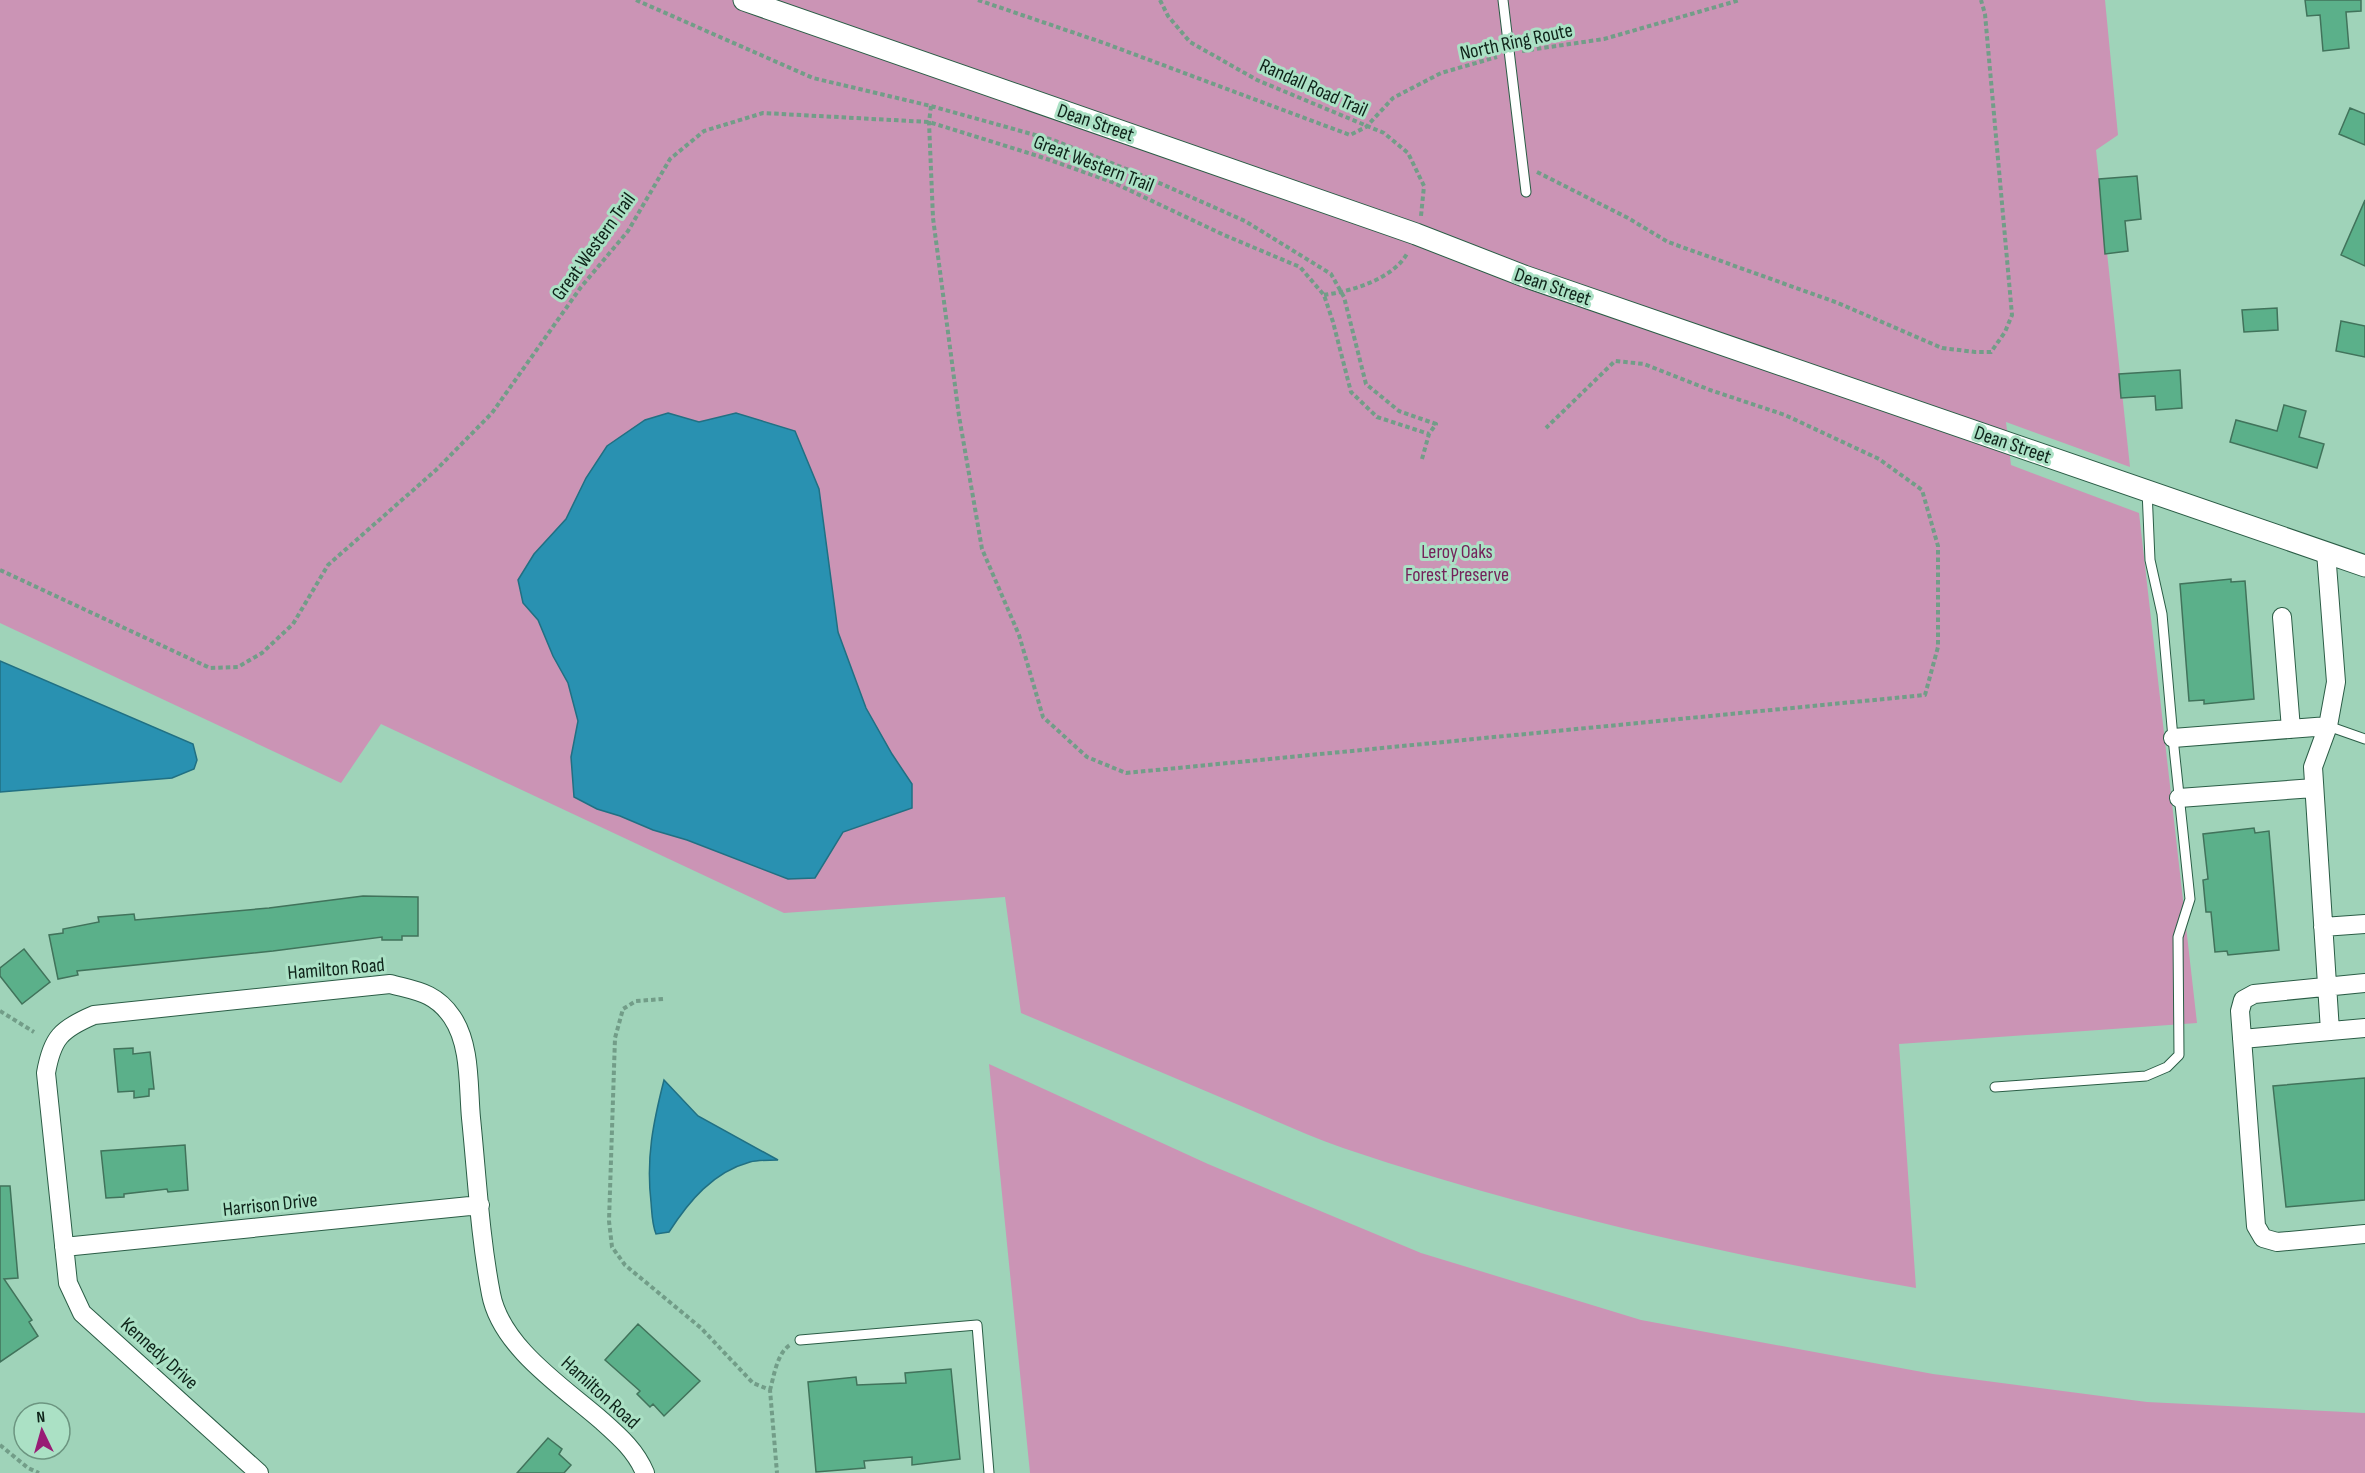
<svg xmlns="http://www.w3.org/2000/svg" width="2365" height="1473" viewBox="0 0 2365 1473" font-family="'Sofia Sans Condensed',sans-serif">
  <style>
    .green { fill: #cb94b5 }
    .water { fill: #2991b1; stroke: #217083; stroke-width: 1.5 }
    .building { fill: #5bb08a; stroke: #41735b; stroke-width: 1.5 }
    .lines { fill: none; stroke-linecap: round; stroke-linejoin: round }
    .service-casing { stroke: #2b5d46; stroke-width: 11 }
    .minor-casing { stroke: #2b5d46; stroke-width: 20 }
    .tertiary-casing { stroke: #2b5d46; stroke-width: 23 }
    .path { stroke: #729d88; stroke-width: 4; stroke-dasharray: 4.5 3; stroke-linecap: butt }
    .service { stroke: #fff; stroke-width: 9 }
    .minor { stroke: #fff; stroke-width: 18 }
    .tertiary { stroke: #fff; stroke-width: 21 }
    .labels { text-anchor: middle; stroke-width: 6; stroke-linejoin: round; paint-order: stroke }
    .street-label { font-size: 20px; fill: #0e2319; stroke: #abe1c5 }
    .park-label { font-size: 20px; fill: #74225a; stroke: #abe1c5 }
  </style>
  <rect width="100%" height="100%" fill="#9fd3b9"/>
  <path class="green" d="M 0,0 L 2105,0 L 2118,135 L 2096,150 L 2130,467 L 2006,422 L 2011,465 L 2139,513 L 2197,1023 L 1899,1044 L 1916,1288 C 1722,1254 1530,1211 1343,1148 C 1306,1135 1270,1118 1234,1103 C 1163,1073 1092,1043 1021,1013 L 1005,897 L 784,913 L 381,724 L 341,783 L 0,623 Z
    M 989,1064 L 1208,1164 L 1421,1253 L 1641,1320 L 1933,1374 L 2147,1402 L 2365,1413 L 2365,1473 L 1030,1473 Z"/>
  <path class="water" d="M 668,413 L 699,422 L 736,413 L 795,431 L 819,489 L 838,632 L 866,708 L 892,754 L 912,784 L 912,808 L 843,832 L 815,878 L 788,879 L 687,840 L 653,830 L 620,816 L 597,809 L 574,797 L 571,757 L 578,721 L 568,683 L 553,656 L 538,620 L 523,603 L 518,580 L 534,554 L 566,519 L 586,478 L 607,446 L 645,420 Z
    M 0,661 L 193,744 L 197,760 L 194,769 L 172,778 L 0,792 Z
    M 664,1080 L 698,1116 L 778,1160 C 769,1160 758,1160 750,1162 C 713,1172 689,1201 669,1232 L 656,1234 C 652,1224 652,1214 651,1202 C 646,1158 653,1123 664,1080 Z"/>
  <path class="building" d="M 2305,0 L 2361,0 L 2361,11 L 2346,12 L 2349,48 L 2323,51 L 2320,15 L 2307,16 Z
    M 2350,108 L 2365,114 L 2365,145 L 2339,134 Z
    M 2137,176 L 2141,219 L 2125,221 L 2128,251 L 2105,254 L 2099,179 Z
    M 2365,200 L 2365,266 L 2341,255 Z
    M 2277,308 L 2278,330 L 2244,332 L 2242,310 Z
    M 2341,321 L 2365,326 L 2365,357 L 2336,351 Z
    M 2180,370 L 2182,408 L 2156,410 L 2155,396 L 2121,398 L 2119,374 Z
    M 2284,405 L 2306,411 L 2299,437 L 2324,444 L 2317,468 L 2230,442 L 2236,420 L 2277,431 Z
    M 2231,579 L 2231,582 L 2245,581 L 2254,699 L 2204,704 L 2204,700 L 2189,701 L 2180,584 Z
    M 2254,828 L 2255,833 L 2269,831 L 2279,950 L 2228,955 L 2227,951 L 2215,952 L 2211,912 L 2206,912 L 2203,880 L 2208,879 L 2203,834 Z
    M 363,896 L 418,897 L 418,936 L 402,936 L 402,940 L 382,940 L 382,937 L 273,951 L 77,971 L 78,975 L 58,979 L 49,935 L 63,933 L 63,929 L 99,922 L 98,917 L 134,914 L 135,920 L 269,908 Z
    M 24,949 L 50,982 L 22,1004 L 0,976 L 0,968 Z
    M 133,1048 L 133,1054 L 150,1052 L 154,1089 L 149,1089 L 149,1096 L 134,1098 L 134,1091 L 118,1092 L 114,1049 Z
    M 2365,1078 L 2365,1200 L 2286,1207 L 2273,1086 Z
    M 185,1145 L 188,1190 L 168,1192 L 167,1189 L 124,1194 L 124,1197 L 106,1198 L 101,1151 Z
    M 0,1186 L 10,1186 L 18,1278 L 4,1279 L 32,1320 L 29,1322 L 38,1336 L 0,1362 Z
    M 638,1324 L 700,1381 L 664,1416 L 653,1404 L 650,1407 L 637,1394 L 640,1391 L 605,1360 Z
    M 951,1369 L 960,1459 L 912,1465 L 912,1457 L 864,1461 L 865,1468 L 816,1472 L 808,1382 L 856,1377 L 857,1385 L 906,1383 L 905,1373 Z
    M 548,1438 L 562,1449 L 559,1454 L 571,1465 L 564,1473 L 517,1473 Z"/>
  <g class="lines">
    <defs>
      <path id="service" d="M 1503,0 L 1526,192
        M 2328,726 L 2365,739
        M 1995,1087 L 2146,1076 L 2167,1067 L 2179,1055 L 2178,937 L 2190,899 L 2173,738 L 2162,614 L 2150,560 L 2147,490
        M 800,1340 L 977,1325 L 989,1473"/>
      <path id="minor" d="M 2326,552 L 2336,682 L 2328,726 L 2313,767 L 2330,1031
        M 2282,617 L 2291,729
        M 2173,738 L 2328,726
        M 2179,798 L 2314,788
        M 2323,927 L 2365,924
        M 2365,983 L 2254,994 L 2243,1000 L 2240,1011 L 2256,1226 L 2263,1238 L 2277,1242 L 2365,1234
        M 2242,1039 L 2365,1028
        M 64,1247 L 480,1205
        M 259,1473 L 82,1313 L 68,1283 L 46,1073 C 52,1038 61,1029 94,1015 L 390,984 C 416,991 435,992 452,1017 C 471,1045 468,1086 471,1118 C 477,1177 480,1237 491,1294 C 501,1347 563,1387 602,1421 C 620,1437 636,1451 645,1473"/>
      <path id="tertiary" d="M 744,0 L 1416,234 L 1524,276 L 2365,566"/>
    </defs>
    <use href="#service" class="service-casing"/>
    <use href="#minor" class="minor-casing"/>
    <use href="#tertiary" class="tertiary-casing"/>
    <path class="path" d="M 636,0 L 813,78 L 931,106 L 1053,140 L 1139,174 L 1245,221 L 1331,274 L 1344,297 L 1366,384 L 1399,411 L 1436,424 L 1429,434 L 1422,459
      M 978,0 L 1104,43 L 1350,135 L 1366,127 L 1393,98 L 1441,73 L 1497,57
      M 1160,0 L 1168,16 L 1190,42 L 1257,80 L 1384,133 L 1408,153 L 1424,186 L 1421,216
      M 1522,51 L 1604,39 L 1740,0
      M 931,106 L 929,122 L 933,218 L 959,416 L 982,549 L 1019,635 L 1043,717 L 1087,757 L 1126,773 L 1925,695 L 1938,647 L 1938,546 L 1922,490 L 1879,459 L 1785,415 L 1710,390 L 1644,364 L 1615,361 L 1546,428
      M 1537,172 L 1628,218 L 1668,242 L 1838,303 L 1942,348 L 1975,352 L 1991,352 L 2005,332 L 2012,315 L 1985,14 L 1981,0
      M 1324,295 C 1352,291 1394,279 1408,252
      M 0,570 L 210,668 L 238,667 L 262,653 L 293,624 L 328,565 L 436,470 L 492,413 L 581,287 L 628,231 L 670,159 L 704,131 L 763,113 L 929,122 L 1038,156 L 1112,182 L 1224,235 L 1300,267 L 1324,295 L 1333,322 L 1351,392 L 1377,417 L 1429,434
      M 663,999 L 636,1001 L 623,1009 L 615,1038 L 609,1221 L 612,1247 L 625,1265 L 701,1328 L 753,1383 L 770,1390 L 777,1473
      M 0,1011 L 34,1032
      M 770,1390 C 774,1376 777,1353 790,1345
      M 0,1445 L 28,1468 L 39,1473"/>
    <use href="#service" class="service"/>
    <use href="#minor" class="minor"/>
    <use href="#tertiary" class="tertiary"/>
  </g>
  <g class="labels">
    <g class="street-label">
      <text transform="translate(1516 41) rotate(-12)" y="7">North Ring Route</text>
      <text transform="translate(1314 87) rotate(24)" y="7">Randall Road Trail</text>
      <text transform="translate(1096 122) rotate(19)" y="7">Dean Street</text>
      <text transform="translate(1094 163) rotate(21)" y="7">Great Western Trail</text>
      <text transform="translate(593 246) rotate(-54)" y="7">Great Western Trail</text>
      <text transform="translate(1553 286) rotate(19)" y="7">Dean Street</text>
      <text transform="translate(2013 444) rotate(19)" y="7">Dean Street</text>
      <text transform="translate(336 968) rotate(-5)" y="7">Hamilton Road</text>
      <text transform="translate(270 1204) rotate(-6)" y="7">Harrison Drive</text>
      <text transform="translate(160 1353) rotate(42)" y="7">Kennedy Drive</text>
      <text transform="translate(601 1392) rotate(42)" y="7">Hamilton Road</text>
    </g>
    <g class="park-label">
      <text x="1457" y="558">Leroy Oaks<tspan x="1457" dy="23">Forest Preserve</tspan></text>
    </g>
  </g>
  <g transform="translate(42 1431) rotate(355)"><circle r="28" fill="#abe1c5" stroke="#6c9580" stroke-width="1.5"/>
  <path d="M0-4.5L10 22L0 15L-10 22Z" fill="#981c75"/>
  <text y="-9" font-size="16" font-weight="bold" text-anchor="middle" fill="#0e2319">N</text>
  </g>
</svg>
